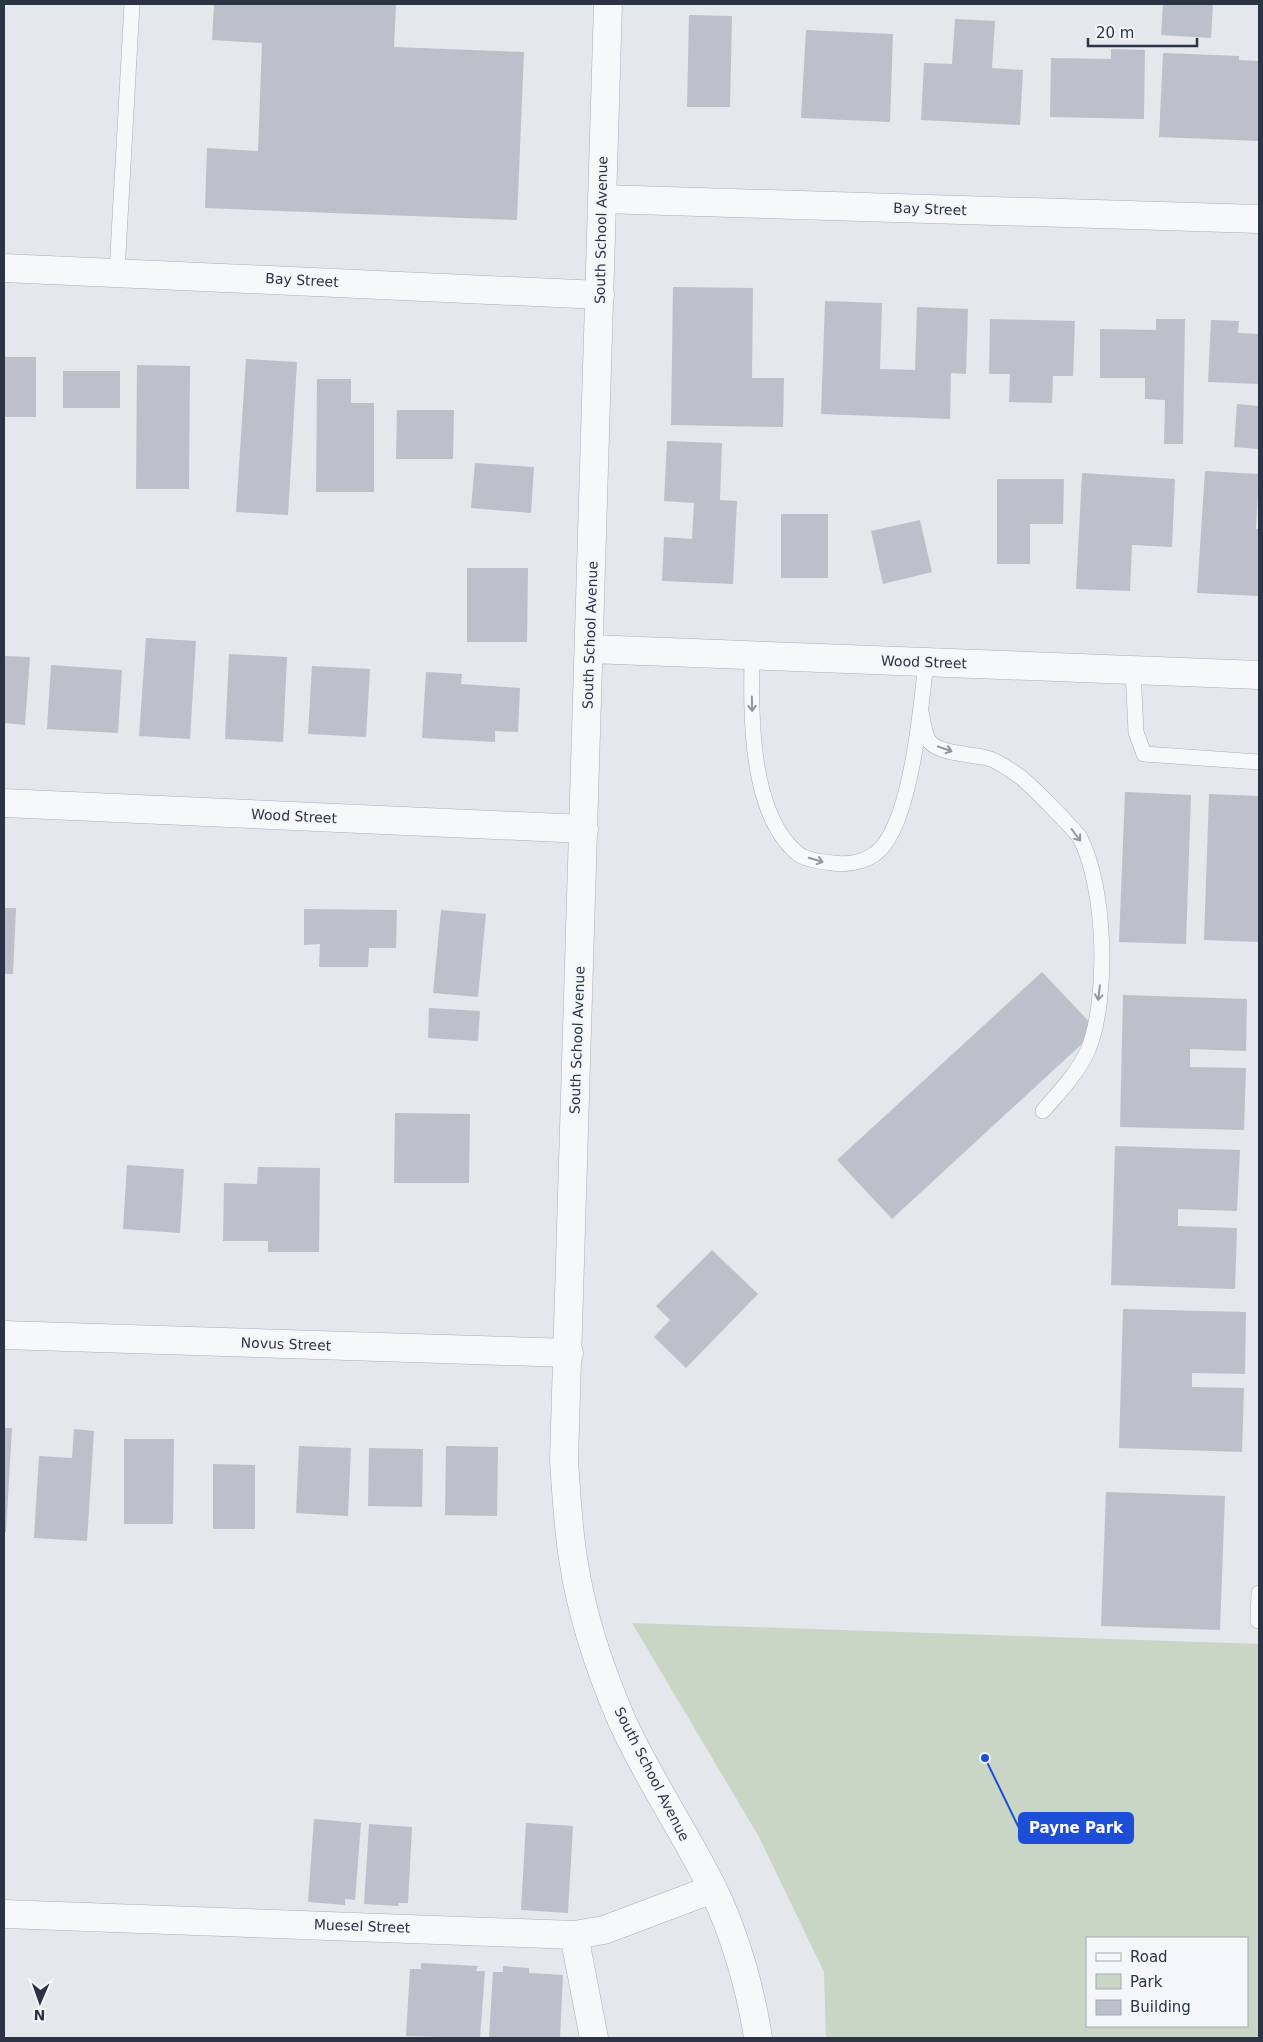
<svg xmlns="http://www.w3.org/2000/svg" width="1263" height="2042" viewBox="0 0 1263 2042" font-family="'DejaVu Sans',sans-serif">
  <style>
    .green { fill: #c9d6c5; fill-rule: evenodd }
    .building { fill: #bbc0ca }
    .lines { fill: none; stroke-linecap: round; stroke-linejoin: round }
    .lane-casing { stroke: #a9aeb7; stroke-width: 16 }
    .street-casing { stroke: #a9aeb7; stroke-width: 29 }
    .lane { stroke: #f7f8fa; stroke-width: 15 }
    .street { stroke: #f7f8fa; stroke-width: 28 }
    .oneway { stroke: #9196a0 }
    .labels { text-anchor: middle; stroke-width: 4.5; stroke-linejoin: round; paint-order: stroke }
    .street-label { font-size: 14px; fill: #2b3445; stroke: #f4f6f9 }
    .leader { fill: none; stroke: #1d4ed8; stroke-width: 2 }
    .callout-dot { fill: #1d4ed8; stroke: #f4f6f9; stroke-width: 2 }
    .callout { fill: #1d4ed8; stroke: #1d4ed8; stroke-width: 2 }
    .callout-label { font-size: 15px; text-anchor: middle; font-weight: bold; fill: #fff }
  </style>
  <rect width="100%" height="100%" fill="#e4e7ec"/>
  <path class="green" d="M 632,1623 L 1259,1644 L 1259,2038 L 826,2038 L 824,1972 L 759,1837 ZM 1087,1938 L 1247,1938 L 1247,2026 L 1087,2026 Z"/>
  <path class="building" d="M 214,4 L 396,4 L 394,47 L 524,52 L 517,220 L 205,208 L 207,148 L 258,151 L 262,43 L 212,40 Z
    M 1163,4 L 1213,4 L 1211,38 L 1161,35 Z
    M 689,15 L 732,16 L 730,107 L 687,107 Z
    M 955,19 L 995,21 L 992,68 L 1023,70 L 1020,125 L 921,120 L 924,63 L 952,64 Z
    M 806,30 L 893,34 L 890,122 L 801,118 Z
    M 1111,49 L 1145,50 L 1144,119 L 1050,117 L 1051,58 L 1111,59 Z
    M 1163,53 L 1239,56 L 1239,60 L 1259,61 L 1259,141 L 1159,137 Z
    M 673,287 L 753,288 L 752,378 L 784,378 L 783,427 L 671,425 Z
    M 825,301 L 882,303 L 880,369 L 915,370 L 917,307 L 968,309 L 966,374 L 951,373 L 950,419 L 821,414 Z
    M 990,319 L 1075,321 L 1073,376 L 1053,376 L 1052,403 L 1009,402 L 1010,374 L 989,374 Z
    M 1156,319 L 1185,319 L 1183,444 L 1164,444 L 1165,400 L 1145,399 L 1145,378 L 1100,378 L 1100,329 L 1156,330 Z
    M 1211,320 L 1239,321 L 1238,333 L 1259,334 L 1259,384 L 1208,382 Z
    M 4,357 L 36,357 L 36,417 L 4,417 Z
    M 246,359 L 297,362 L 288,515 L 236,512 Z
    M 137,365 L 190,366 L 189,489 L 136,489 Z
    M 63,371 L 120,371 L 120,408 L 63,408 Z
    M 317,379 L 351,379 L 351,403 L 374,403 L 374,492 L 316,492 Z
    M 1237,404 L 1259,406 L 1259,449 L 1234,447 Z
    M 397,410 L 454,410 L 453,459 L 396,459 Z
    M 667,441 L 722,443 L 720,500 L 737,501 L 733,584 L 662,581 L 664,537 L 692,539 L 694,503 L 664,501 Z
    M 475,463 L 534,467 L 531,513 L 471,508 Z
    M 1205,471 L 1259,474 L 1256,529 L 1259,529 L 1259,596 L 1197,593 Z
    M 1082,473 L 1175,479 L 1172,547 L 1132,545 L 1130,591 L 1076,589 Z
    M 997,479 L 1064,479 L 1063,524 L 1030,524 L 1030,564 L 997,564 Z
    M 781,514 L 828,514 L 828,578 L 781,578 Z
    M 920,520 L 932,572 L 883,584 L 871,531 Z
    M 467,568 L 528,568 L 527,642 L 467,642 Z
    M 146,638 L 196,641 L 190,739 L 139,736 Z
    M 229,654 L 287,657 L 283,742 L 225,739 Z
    M 4,656 L 30,657 L 25,725 L 4,723 Z
    M 51,665 L 122,670 L 118,733 L 47,729 Z
    M 312,666 L 370,669 L 366,737 L 308,734 Z
    M 426,672 L 462,674 L 461,684 L 520,688 L 518,732 L 495,731 L 495,742 L 422,738 Z
    M 1125,792 L 1191,795 L 1186,944 L 1119,942 Z
    M 1209,794 L 1259,796 L 1259,942 L 1204,940 Z
    M 4,908 L 16,908 L 13,974 L 4,974 Z
    M 304,909 L 397,910 L 396,948 L 369,948 L 368,967 L 319,967 L 320,944 L 304,945 Z
    M 441,910 L 486,914 L 478,997 L 433,993 Z
    M 1042,972 L 1097,1030 L 892,1219 L 837,1160 Z
    M 1123,995 L 1247,999 L 1246,1051 L 1190,1049 L 1190,1067 L 1246,1068 L 1244,1130 L 1120,1127 Z
    M 429,1008 L 480,1011 L 478,1041 L 428,1038 Z
    M 395,1113 L 470,1114 L 469,1183 L 394,1183 Z
    M 1115,1146 L 1240,1150 L 1237,1211 L 1178,1209 L 1178,1226 L 1237,1228 L 1235,1289 L 1111,1285 Z
    M 127,1165 L 184,1169 L 180,1233 L 123,1229 Z
    M 258,1167 L 320,1168 L 319,1252 L 268,1252 L 268,1241 L 223,1241 L 224,1183 L 257,1184 Z
    M 712,1250 L 758,1294 L 686,1368 L 654,1337 L 670,1320 L 656,1306 Z
    M 1123,1309 L 1246,1312 L 1245,1374 L 1192,1373 L 1192,1387 L 1244,1388 L 1242,1452 L 1119,1448 Z
    M 4,1428 L 12,1428 L 6,1532 L 4,1532 Z
    M 74,1429 L 94,1431 L 87,1541 L 34,1538 L 39,1456 L 72,1458 Z
    M 124,1439 L 174,1439 L 173,1524 L 124,1524 Z
    M 299,1446 L 351,1448 L 348,1516 L 296,1513 Z
    M 446,1446 L 498,1447 L 497,1516 L 445,1515 Z
    M 369,1448 L 423,1449 L 422,1507 L 368,1506 Z
    M 213,1464 L 255,1465 L 255,1529 L 213,1529 Z
    M 1106,1492 L 1225,1496 L 1220,1630 L 1101,1626 Z
    M 314,1819 L 361,1823 L 355,1900 L 345,1899 L 345,1905 L 308,1902 Z
    M 526,1823 L 573,1826 L 568,1913 L 521,1910 Z
    M 369,1824 L 412,1827 L 408,1903 L 399,1903 L 398,1906 L 364,1904 Z
    M 421,1963 L 478,1966 L 476,1971 L 485,1971 L 480,2038 L 406,2036 L 410,1969 L 421,1969 Z
    M 503,1966 L 529,1968 L 529,1973 L 563,1975 L 560,2038 L 489,2038 L 493,1972 L 503,1972 Z"/>
  <g class="lines">
    <defs>
      <path id="lane" d="M 117,272 L 132,4
        M 752,655 C 751,713 749,812 797,853 C 805,860 823,862 833,863 C 851,866 873,860 884,845 C 912,808 921,709 926,661
        M 1133,670 L 1136,732 L 1144,754 L 1259,762
        M 921,712 C 923,720 924,734 929,741 C 939,754 971,754 987,758 C 997,760 1010,770 1019,776 C 1028,782 1076,831 1080,838 C 1106,887 1109,1000 1088,1050 C 1078,1073 1059,1092 1043,1111
        M 1258,1621 L 1259,1593"/>
      <path id="street" d="M 608,4 L 564,1460 C 566,1493 568,1526 573,1558 C 581,1613 600,1670 622,1721 C 648,1778 684,1831 712,1887 C 734,1931 751,1990 758,2038
        M 602,199 L 1259,219
        M 4,268 L 600,295
        M 590,649 L 1259,675
        M 4,803 L 584,829
        M 4,1335 L 569,1353
        M 4,1914 L 574,1935 L 604,1930 L 713,1889
        M 574,1935 L 594,2038"/>
    </defs>
    <use href="#lane" class="lane-casing"/>
    <use href="#street" class="street-casing"/>
    <use href="#lane" class="lane"/>
    <use href="#street" class="street"/>
  </g>
  <defs><path id="oneway-shaft" d="M-6 0H5M1.5-3L5.5 0L1.5 3" fill="none" stroke-width="1.6" stroke-linecap="round" stroke-linejoin="round" transform="scale(1.25)"/></defs>
  <g class="oneway">
    <use href="#oneway-shaft" transform="translate(752 704) rotate(89)"/>
    <use href="#oneway-shaft" transform="translate(945 749) rotate(19)"/>
    <use href="#oneway-shaft" transform="translate(1076 835) rotate(53)"/>
    <use href="#oneway-shaft" transform="translate(816 860) rotate(17)"/>
    <use href="#oneway-shaft" transform="translate(1099 993) rotate(97)"/>
  </g>
  <g class="labels">
    <g class="street-label">
      <text transform="translate(930 209) rotate(2)" y="5">Bay Street</text>
      <text transform="translate(601 230) rotate(-89)" y="5">South School Avenue</text>
      <text transform="translate(302 280) rotate(3)" y="5">Bay Street</text>
      <text transform="translate(590 635) rotate(-88)" y="5">South School Avenue</text>
      <text transform="translate(924 662) rotate(2)" y="5">Wood Street</text>
      <text transform="translate(294 816) rotate(3)" y="5">Wood Street</text>
      <text transform="translate(577 1040) rotate(-88)" y="5">South School Avenue</text>
      <text transform="translate(286 1344) rotate(2)" y="5">Novus Street</text>
      <text transform="translate(652 1774) rotate(63)" y="5">South School Avenue</text>
      <text transform="translate(362 1926) rotate(2)" y="5">Muesel Street</text>
    </g>
  </g>
  <path class="leader" d="M985 1758L1019 1828"/>
  <circle class="callout-dot" cx="985" cy="1758" r="5"/>
  <rect class="callout" x="1019" y="1813" width="114" height="30" rx="5"/>
  <g class="callout-label">
    <text x="1076" y="1833">Payne Park</text>
  </g>
  <rect width="1263" height="2042" fill="none" stroke="#2b3445" stroke-width="10"/>
  <rect x="1086" y="1937" width="162" height="90" fill="#f4f6f9" stroke="#a4a8b1"/>
  <rect x="1096" y="1953" width="25" height="8" fill="#f7f8fa" stroke="#a4a8b1"/>
  <text x="1130" y="1962" font-size="15" fill="#2b3445">Road</text>
  <rect x="1096" y="1974" width="25" height="15" fill="#c9d6c5" stroke="#a4a8b1"/>
  <text x="1130" y="1987" font-size="15" fill="#2b3445">Park</text>
  <rect x="1096" y="2000" width="25" height="15" fill="#bbc0ca" stroke="#a4a8b1"/>
  <text x="1130" y="2012" font-size="15" fill="#2b3445">Building</text>
  <g transform="translate(40 2002) rotate(182)" stroke="#f4f6f9" stroke-width="4" paint-order="stroke">
  <path d="M0-4L9 19L0 12L-9 19Z" fill="#2b3445"/>
  <text y="-8" font-size="14" font-weight="bold" text-anchor="middle" fill="#2b3445">N</text>
  </g>
  <path d="M1088 38v8h109v-8" fill="none" stroke="#2b3445" stroke-width="2.5"/>
  <text x="1096" y="38" font-size="15" fill="#2b3445" stroke="#f4f6f9" stroke-width="4" paint-order="stroke">20 m</text>
</svg>
